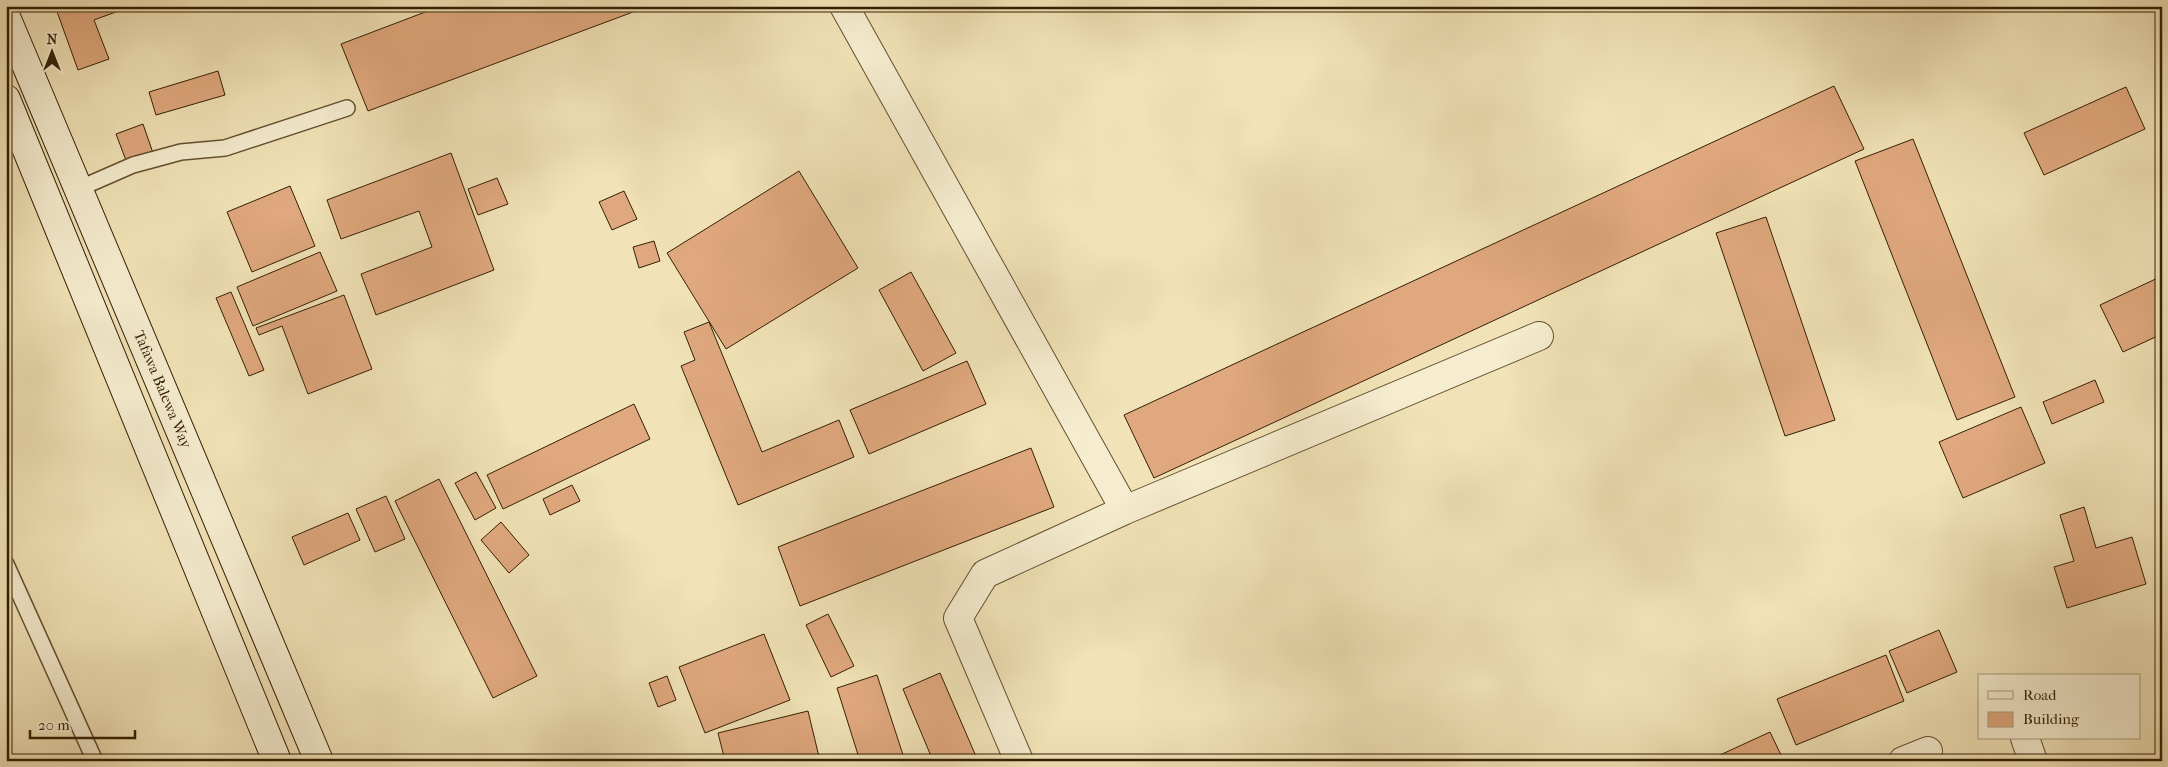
<svg xmlns="http://www.w3.org/2000/svg" width="2168" height="767" viewBox="0 0 2168 767" font-family="'IM FELL French Canon',serif">
  <style>
    .building { fill: #e0a87e; stroke: #341f03 }
    .lines { fill: none; stroke-linecap: round; stroke-linejoin: round }
    .service-casing { stroke: #635030; stroke-width: 18 }
    .minor-casing { stroke: #635030; stroke-width: 30 }
    .secondary-casing { stroke: #341f03; stroke-width: 30 }
    .service { stroke: #f6edd0; stroke-width: 15 }
    .minor { stroke: #f6edd0; stroke-width: 28 }
    .secondary { stroke: #f6edd0; stroke-width: 28 }
    .labels { text-anchor: middle; stroke-width: 4.5; stroke-linejoin: round; paint-order: stroke }
    .street-label { font-size: 15px; fill: #341f03; stroke: #f6edd0 }
  </style>
  <rect width="100%" height="100%" fill="#f1e3b7"/>
  <filter id="stains"><feTurbulence type="fractalNoise" baseFrequency=".004" numOctaves="4"/><feColorMatrix values="0 0 0 0 .2 0 0 0 0 .09 0 0 0 0 .02 0 0 0 .5 -.17"/></filter>
  <radialGradient id="worn" r=".72"><stop offset=".6" stop-color="#630" stop-opacity="0"/><stop offset="1" stop-color="#630" stop-opacity=".3"/></radialGradient>
  <path class="building" d="M 55,6 L 132,6 L 94,20 L 109,59 L 78,70 Z
    M 441,6 L 631,6 L 633,12 L 368,111 L 341,44 Z
    M 218,71 L 225,95 L 156,115 L 149,92 Z
    M 1834,86 L 1864,149 L 1154,478 L 1124,415 Z
    M 2126,87 L 2145,129 L 2044,175 L 2024,133 Z
    M 143,124 L 153,153 L 127,163 L 116,134 Z
    M 1913,139 L 2015,397 L 1957,420 L 1855,161 Z
    M 451,153 L 494,270 L 376,315 L 361,274 L 432,247 L 419,211 L 341,239 L 327,200 Z
    M 799,171 L 858,268 L 726,349 L 667,253 Z
    M 497,178 L 508,204 L 478,215 L 468,189 Z
    M 290,186 L 315,246 L 252,272 L 227,212 Z
    M 624,191 L 637,219 L 612,230 L 599,202 Z
    M 1766,217 L 1835,420 L 1785,436 L 1716,233 Z
    M 654,241 L 660,261 L 639,268 L 633,247 Z
    M 320,252 L 337,291 L 253,326 L 237,287 Z
    M 911,272 L 956,353 L 923,371 L 879,290 Z
    M 2162,276 L 2162,334 L 2123,352 L 2100,305 Z
    M 231,292 L 264,370 L 249,376 L 216,298 Z
    M 344,295 L 372,369 L 308,394 L 282,326 L 259,335 L 256,328 Z
    M 709,322 L 762,452 L 839,420 L 854,457 L 738,505 L 681,366 L 695,360 L 684,332 Z
    M 967,361 L 986,404 L 869,454 L 850,410 Z
    M 2095,380 L 2104,402 L 2052,424 L 2043,402 Z
    M 634,404 L 650,439 L 503,509 L 487,475 Z
    M 2021,407 L 2045,463 L 1963,498 L 1939,442 Z
    M 1031,448 L 1054,507 L 800,606 L 778,547 Z
    M 476,472 L 496,508 L 475,520 L 455,483 Z
    M 439,479 L 537,676 L 493,698 L 395,501 Z
    M 572,485 L 580,501 L 550,515 L 543,499 Z
    M 386,496 L 405,539 L 375,552 L 356,509 Z
    M 2084,507 L 2096,548 L 2132,537 L 2146,584 L 2067,608 L 2054,567 L 2074,561 L 2060,515 Z
    M 348,513 L 360,540 L 304,565 L 292,537 Z
    M 501,522 L 529,555 L 509,573 L 481,540 Z
    M 828,614 L 854,666 L 831,677 L 806,625 Z
    M 1939,630 L 1957,672 L 1907,693 L 1889,651 Z
    M 764,634 L 790,700 L 705,733 L 679,667 Z
    M 1886,655 L 1904,701 L 1796,745 L 1777,699 Z
    M 940,673 L 978,761 L 933,761 L 903,689 Z
    M 877,675 L 905,761 L 860,761 L 837,688 Z
    M 667,676 L 676,700 L 658,707 L 649,683 Z
    M 808,711 L 820,761 L 725,761 L 718,733 Z
    M 1770,732 L 1781,755 L 1768,761 L 1722,761 L 1720,755 Z"/>
  <g class="lines">
    <defs>
      <path id="service" d="M 78,189 L 133,165 L 181,152 L 225,148 L 347,108
        M 6,564 L 95,761"/>
      <path id="minor" d="M 844,6 L 1125,510
        M 2025,738 L 2033,761
        M 1019,761 L 958,618 L 985,574 L 1125,510 L 1539,336
        M 1903,761 L 1928,751"/>
      <g id="secondary">
        <path id="s1" d="M 6,17 L 319,761"/>
        <path d="M 6,99 L 277,761"/>
      </g>
    </defs>
    <use href="#service" class="service-casing"/>
    <use href="#minor" class="minor-casing"/>
    <use href="#secondary" class="secondary-casing"/>
    <use href="#service" class="service"/>
    <use href="#minor" class="minor"/>
    <use href="#secondary" class="secondary"/>
  </g>
  <g class="labels">
    <g class="street-label">
      <text dy="5" stroke="none"><textPath href="#s1" startOffset="404">Tafawa Balewa Way</textPath></text>
    </g>
  </g>
  <rect width="2168" height="767" fill="none" stroke="#f1e3b7" stroke-width="25"/>
  <rect x="8" y="8" width="2153" height="752" fill="none" stroke="#341f03" stroke-width="2.5"/>
  <rect x="12" y="12" width="2143" height="742" fill="none" stroke="#341f03"/>
  <rect x="1978" y="674" width="162" height="65" fill="#f6edd0" stroke="#a89b7e"/>
  <rect x="1988" y="691" width="25" height="8" fill="#f6edd0" stroke="#a89b7e"/>
  <text x="2023" y="700" font-size="15" fill="#341f03">Road</text>
  <rect x="1988" y="712" width="25" height="15" fill="#e0a87e" stroke="#a89b7e"/>
  <text x="2023" y="724" font-size="15" fill="#341f03">Building</text>
  <g transform="translate(52 52)" stroke="#f6edd0" stroke-width="4" paint-order="stroke">
  <path d="M0-4L9 19L0 12L-9 19Z" fill="#341f03"/>
  <text y="-8" font-size="14" font-weight="bold" text-anchor="middle" fill="#341f03">N</text>
  </g>
  <path d="M30 730v8h105v-8" fill="none" stroke="#341f03" stroke-width="2.5"/>
  <text x="38" y="730" font-size="15" fill="#341f03" stroke="#f6edd0" stroke-width="4" paint-order="stroke">20 m</text>
  <rect width="100%" height="100%" filter="url(#stains)"/>
  <rect width="100%" height="100%" fill="url(#worn)"/>
</svg>
